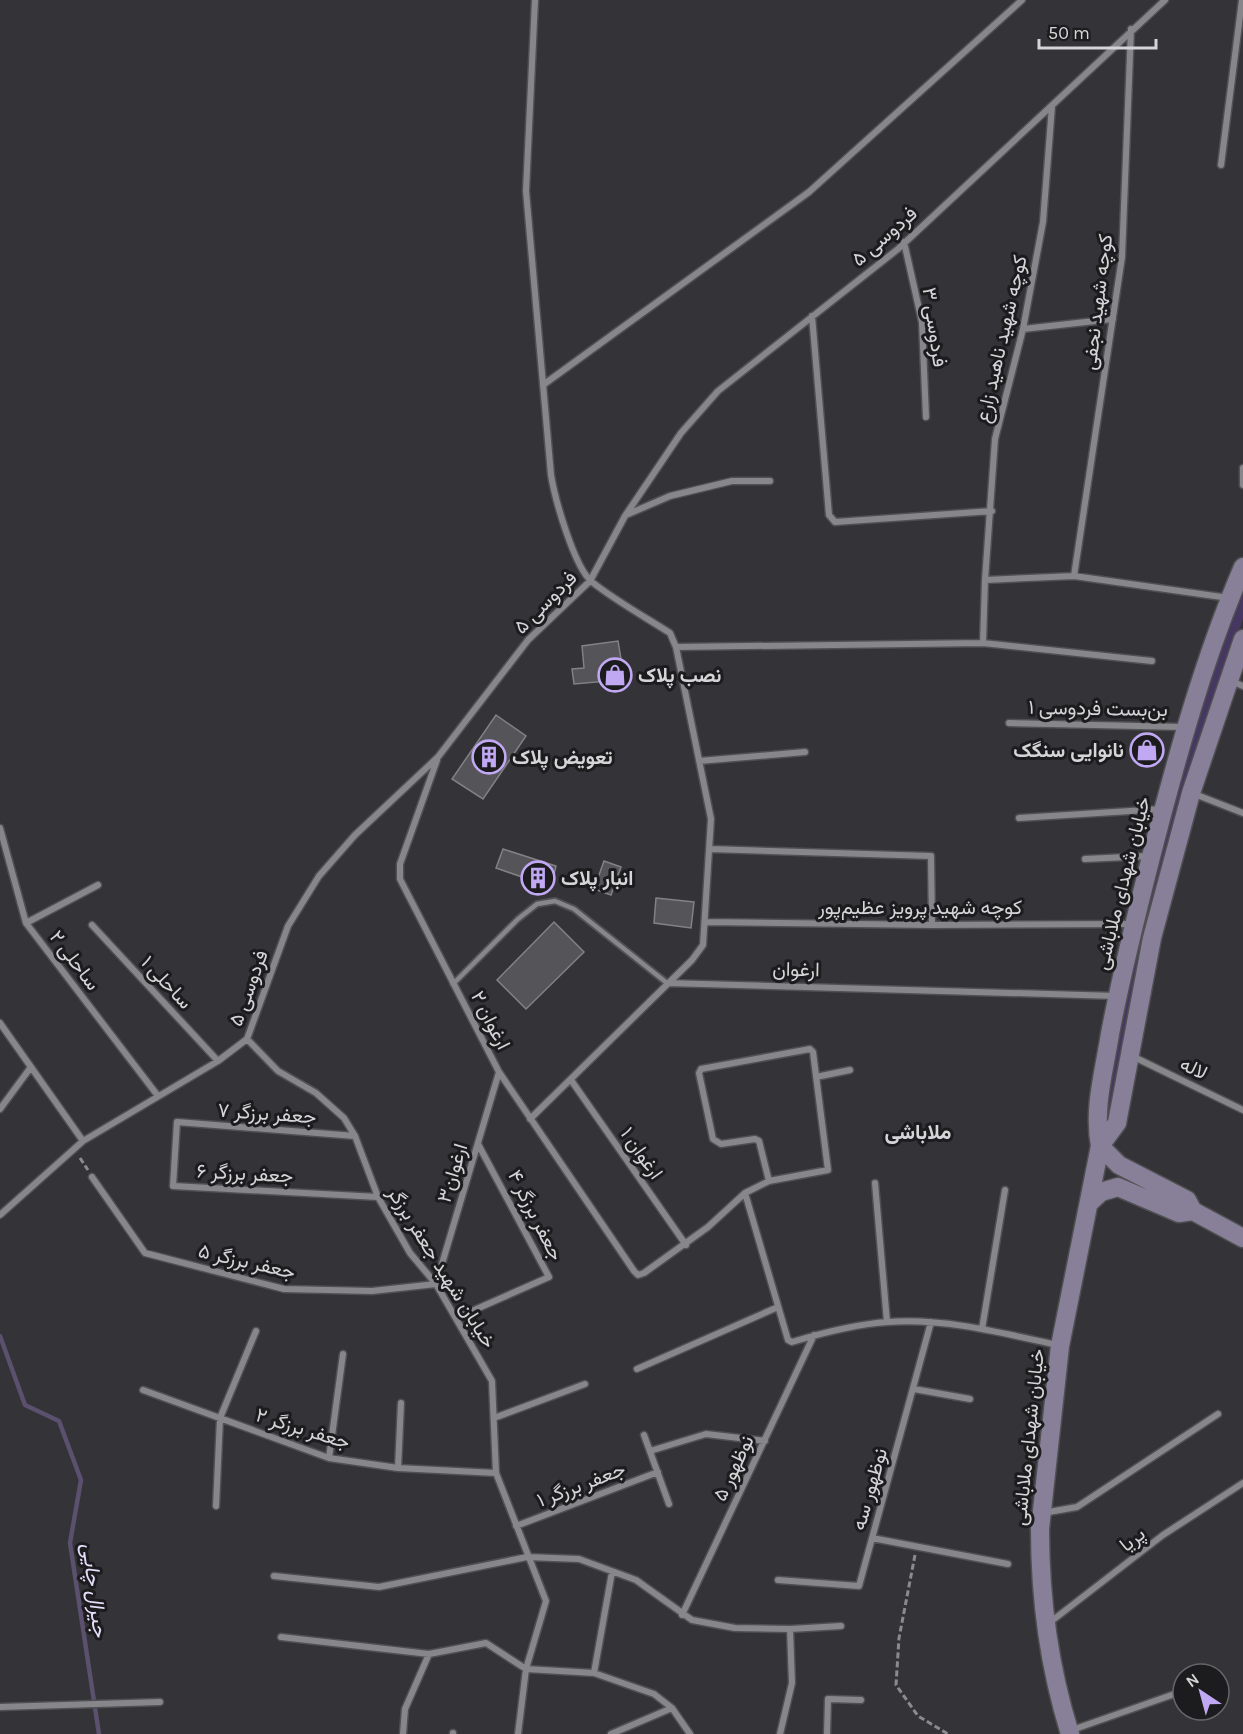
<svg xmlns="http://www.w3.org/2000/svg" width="1243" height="1734" viewBox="0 0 1243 1734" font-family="Karla,Vazirmatn,sans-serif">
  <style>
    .green { fill: #453760 }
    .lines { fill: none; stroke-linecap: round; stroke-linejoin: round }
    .stream { stroke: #5b506d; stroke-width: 4.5 }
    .building { fill: #555458; stroke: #828186; stroke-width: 1.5 }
    .lane-casing { stroke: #504f53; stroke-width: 8 }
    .street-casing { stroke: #504f53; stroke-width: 9 }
    .secondary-casing { stroke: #504f53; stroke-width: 21 }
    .path { stroke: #8b8a8e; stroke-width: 3; stroke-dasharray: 6 3; stroke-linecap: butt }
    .lane { stroke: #87868b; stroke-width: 4.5 }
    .street { stroke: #87868b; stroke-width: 6 }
    .secondary { stroke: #888098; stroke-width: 18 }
    .labels { text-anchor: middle; stroke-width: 6; stroke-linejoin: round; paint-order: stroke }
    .street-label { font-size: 20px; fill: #d5d4d7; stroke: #1c1b1d }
    .poi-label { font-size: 20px; font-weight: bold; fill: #d5d4d7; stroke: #1c1b1d; text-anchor: start }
    .neighbourhood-label { font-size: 21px; font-weight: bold; fill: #d5d4d7; stroke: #1c1b1d }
    .water-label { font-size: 21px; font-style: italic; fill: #e7defc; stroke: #1c1b1d }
  </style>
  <rect width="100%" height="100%" fill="#343337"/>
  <path class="green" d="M 1243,582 L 1243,619 L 1222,677 L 1116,1105 L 1105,1124 L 1102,1110 L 1124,996 L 1173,790 Z"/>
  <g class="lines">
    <path class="stream" d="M 0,1336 L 25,1405 L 59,1421 L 81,1480 L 70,1543 L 99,1734"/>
  </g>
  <path class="building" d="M 618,641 L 625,683 L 608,684 L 608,681 L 574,684 L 572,669 L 584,668 L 582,646 Z
    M 496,715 L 526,736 L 483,799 L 452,779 Z
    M 1142,739 L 1156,741 L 1152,761 L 1139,759 Z
    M 503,849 L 556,866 L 551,887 L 496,868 Z
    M 604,861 L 621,867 L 611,895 L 594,889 Z
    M 656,898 L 694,902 L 691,928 L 654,923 Z
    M 554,922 L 584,952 L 526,1009 L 497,980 Z"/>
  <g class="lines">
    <defs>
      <path id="lane" d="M 453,984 L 518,919 L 537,904 L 555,901 L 574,909 L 667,983"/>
      <path id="street" d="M 535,0 L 526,191 L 551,475 C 555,499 574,567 592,582 C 616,601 645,617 670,633 L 676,647 L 983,643 L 1152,661
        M 1221,165 L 1242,0
        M 904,242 L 922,322 L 926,417
        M 812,316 L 829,515 L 835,522 L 992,511
        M 1023,329 L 1113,319
        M 543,385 L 809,192 L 1022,0
        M 1243,468 L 1243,485
        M 626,515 L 670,496 L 732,481 L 770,481
        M 1074,576 L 1122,257 L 1131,29
        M 985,580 L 995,439 L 1023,329 L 1043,222 L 1052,106
        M 983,643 L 985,580 L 1074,576 L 1229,598
        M 1231,681 L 1243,686
        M 1009,723 L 1183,727
        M 437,760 L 400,864 L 400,879 L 499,1072 L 634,1271 L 638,1275 L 644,1273 L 708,1227 L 745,1193 L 788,1340 L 792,1342 C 822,1333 856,1324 888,1322 C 945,1318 1002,1333 1057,1345
        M 699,761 L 805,752
        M 1192,793 L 1243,813
        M 1019,818 L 1162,809
        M 0,828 L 26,923 L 158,1096
        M 710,849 L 931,856 L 932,925
        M 1085,859 L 1148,856
        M 706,922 L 932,925 L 1131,924
        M 26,923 L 98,885
        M 92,925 L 218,1061
        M 667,983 L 1116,996
        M 0,1023 L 83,1141
        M 247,1039 L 278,1071 L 316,1093 L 344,1118 L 355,1136 L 378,1197 L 410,1253 L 436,1284 L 492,1381 L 496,1473 L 546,1601 L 526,1669 L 518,1734
        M 1132,1056 L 1243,1110
        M 816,1077 L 850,1070
        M 571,1080 L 686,1245
        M 0,1109 L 31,1067
        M 530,1119 L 692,960 L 703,945 L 711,819 L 676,647
        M 355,1136 L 177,1122 L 173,1186 L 378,1197
        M 92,1177 L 145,1253 L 284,1289 L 372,1291 L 436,1284
        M 875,1183 L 887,1322
        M 745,1193 L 769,1181 L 828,1170 L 813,1052 L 810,1049 L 701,1069 L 699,1073 L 713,1139 L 721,1144 L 755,1139 L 759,1141 L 769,1181
        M 0,1215 L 83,1141 L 218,1061 L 247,1039 L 288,926 L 319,876 L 355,835 L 438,757 L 528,640 L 590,581 L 625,516 L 681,433 L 718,391 L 898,249 L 1165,0
        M 436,1284 L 499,1072
        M 456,1318 L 549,1277 L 478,1144
        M 982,1329 L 1005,1190
        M 637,1369 L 778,1307
        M 914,1389 L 970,1399
        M 143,1390 L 329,1458 L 398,1468 L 496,1473
        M 494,1418 L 585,1384
        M 644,1435 L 669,1504
        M 650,1451 L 706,1434 L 765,1441
        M 329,1458 L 343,1354
        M 398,1468 L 401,1403
        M 216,1506 L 220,1418 L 256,1331
        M 1043,1513 L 1077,1507 L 1218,1414
        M 516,1526 L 658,1472
        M 872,1538 L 1008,1564
        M 274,1576 L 379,1587 L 527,1557 L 579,1559 L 636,1580 L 692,1620 L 735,1628 L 790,1629 L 841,1626
        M 778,1580 L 859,1586 L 931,1322
        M 682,1615 L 814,1335
        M 1049,1623 L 1163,1535 L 1243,1483
        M 281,1637 L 429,1654
        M 594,1673 L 612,1572
        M 0,1707 L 160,1702
        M 1072,1730 L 1183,1691
        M 403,1734 L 405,1709 L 429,1654 L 486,1643 L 526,1669 L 594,1673 L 654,1694 L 672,1708 L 690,1734
        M 453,1734 L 453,1733
        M 611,1734 L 672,1708
        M 780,1734 L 792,1683 L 790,1629
        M 827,1734 L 828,1699 L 861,1700"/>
      <path id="secondary" d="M 1100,1146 L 1117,1123 L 1152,938 L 1191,793 L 1243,639
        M 1100,1146 L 1119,1165 L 1187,1200 L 1193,1211
        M 1089,1203 L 1101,1192 L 1118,1187 L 1179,1213 L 1193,1211 L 1243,1238
        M 1070,1734 C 1049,1667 1040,1599 1040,1529 L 1060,1346 L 1100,1146 C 1093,1109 1104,1072 1110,1034 C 1121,975 1136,916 1151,857 C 1176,760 1203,660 1243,567"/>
    </defs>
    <use href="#lane" class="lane-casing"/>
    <use href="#street" class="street-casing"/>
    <use href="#secondary" class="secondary-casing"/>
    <path class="path" d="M 80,1158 L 88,1170
      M 915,1555 L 899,1638 L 896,1685 L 918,1716 L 948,1734"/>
    <use href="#lane" class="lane"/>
    <use href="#street" class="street"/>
    <use href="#secondary" class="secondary"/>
  </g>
  <defs>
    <symbol id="shop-ring" viewBox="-11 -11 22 22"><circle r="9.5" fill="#1c1b1d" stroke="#c1a8f3" stroke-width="1.5"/><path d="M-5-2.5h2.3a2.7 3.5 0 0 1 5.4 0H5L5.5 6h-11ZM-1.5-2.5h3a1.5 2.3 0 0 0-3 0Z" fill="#c1a8f3"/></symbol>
    <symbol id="building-ring" viewBox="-11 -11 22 22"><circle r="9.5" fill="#1c1b1d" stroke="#c1a8f3" stroke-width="1.5"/><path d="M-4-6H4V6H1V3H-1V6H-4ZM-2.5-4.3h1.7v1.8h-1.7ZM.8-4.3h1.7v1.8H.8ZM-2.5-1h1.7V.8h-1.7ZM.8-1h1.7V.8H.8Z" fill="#c1a8f3"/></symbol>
  </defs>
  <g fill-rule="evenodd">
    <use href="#shop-ring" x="596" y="656" width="38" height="38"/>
    <use href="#shop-ring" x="1128" y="731" width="38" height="38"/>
    <use href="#building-ring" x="470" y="738" width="38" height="38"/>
    <use href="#building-ring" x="519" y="859" width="38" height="38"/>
  </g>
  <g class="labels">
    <g class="street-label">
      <text transform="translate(884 236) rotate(-41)" y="7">فردوسی ۵</text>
      <text transform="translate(1097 302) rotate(-83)" y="7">کوچه شهید نجفی</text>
      <text transform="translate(935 327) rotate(82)" y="7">فردوسی ۳</text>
      <text transform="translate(1001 339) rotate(-77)" y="7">کوچه شهید ناهید زارع</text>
      <text transform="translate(545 602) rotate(-45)" y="7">فردوسی ۵</text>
      <text transform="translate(1098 708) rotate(1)" y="7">بن‌بست فردوسی ۱</text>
      <text transform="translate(1122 883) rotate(-76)" y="7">خیابان شهدای ملاباشی</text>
      <text x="920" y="914">کوچه شهید پرویز عظیم‌پور</text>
      <text transform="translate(75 960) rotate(53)" y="7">ساحلی ۲</text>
      <text transform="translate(796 969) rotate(1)" y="7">ارغوان</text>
      <text transform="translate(167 982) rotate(47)" y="7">ساحلی ۱</text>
      <text transform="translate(248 988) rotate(-70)" y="7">فردوسی ۵</text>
      <text transform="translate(491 1020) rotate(63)" y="7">ارغوان ۲</text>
      <text transform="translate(1194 1068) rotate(26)" y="7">لاله</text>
      <text transform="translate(267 1113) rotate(4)" y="7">جعفر برزگر ۷</text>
      <text transform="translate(642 1153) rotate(55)" y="7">ارغوان ۱</text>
      <text transform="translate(245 1173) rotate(3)" y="7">جعفر برزگر ۶</text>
      <text transform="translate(452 1173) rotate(-73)" y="7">ارغوان۳</text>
      <text transform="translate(536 1215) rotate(63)" y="7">جعفر برزگر ۴</text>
      <text transform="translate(247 1261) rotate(13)" y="7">جعفر برزگر ۵</text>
      <text transform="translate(442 1267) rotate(58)" y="7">خیابان شهید جعفر برزگر</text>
      <text transform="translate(303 1428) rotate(17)" y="7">جعفر برزگر ۲</text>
      <text transform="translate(1028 1437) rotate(-84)" y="7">خیابان شهدای ملاباشی</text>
      <text transform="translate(733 1468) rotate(-65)" y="7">نوظهور ۵</text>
      <text transform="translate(581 1484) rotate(-21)" y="7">جعفر برزگر ۱</text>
      <text transform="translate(869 1489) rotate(-74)" y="7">نوظهور سه</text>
      <text transform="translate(1132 1539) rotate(-39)" y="7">پریا</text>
    </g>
    <g class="poi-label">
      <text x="638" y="682">نصب پلاک</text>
      <text x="1124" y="757" text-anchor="end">نانوایی سنگک</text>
      <text x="512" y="764">تعویض پلاک</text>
      <text x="561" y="885">انبار پلاک</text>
    </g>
    <g class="neighbourhood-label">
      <text x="918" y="1139">ملاباشی</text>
    </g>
    <g class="water-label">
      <text transform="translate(95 1590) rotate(83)" y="7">جیرال چایی</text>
    </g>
  </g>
  <g transform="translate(1201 1692) rotate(324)"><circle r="28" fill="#1c1b1d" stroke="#666567" stroke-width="1.5"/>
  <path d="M0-4.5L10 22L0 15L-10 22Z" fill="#c1a8f3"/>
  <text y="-9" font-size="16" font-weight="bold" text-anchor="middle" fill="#d5d4d7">N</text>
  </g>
  <path d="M1039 39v9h117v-9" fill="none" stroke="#d5d4d7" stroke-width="3"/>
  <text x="1048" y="39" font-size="18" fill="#d5d4d7" stroke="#1c1b1d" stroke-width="4.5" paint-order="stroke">50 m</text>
</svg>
